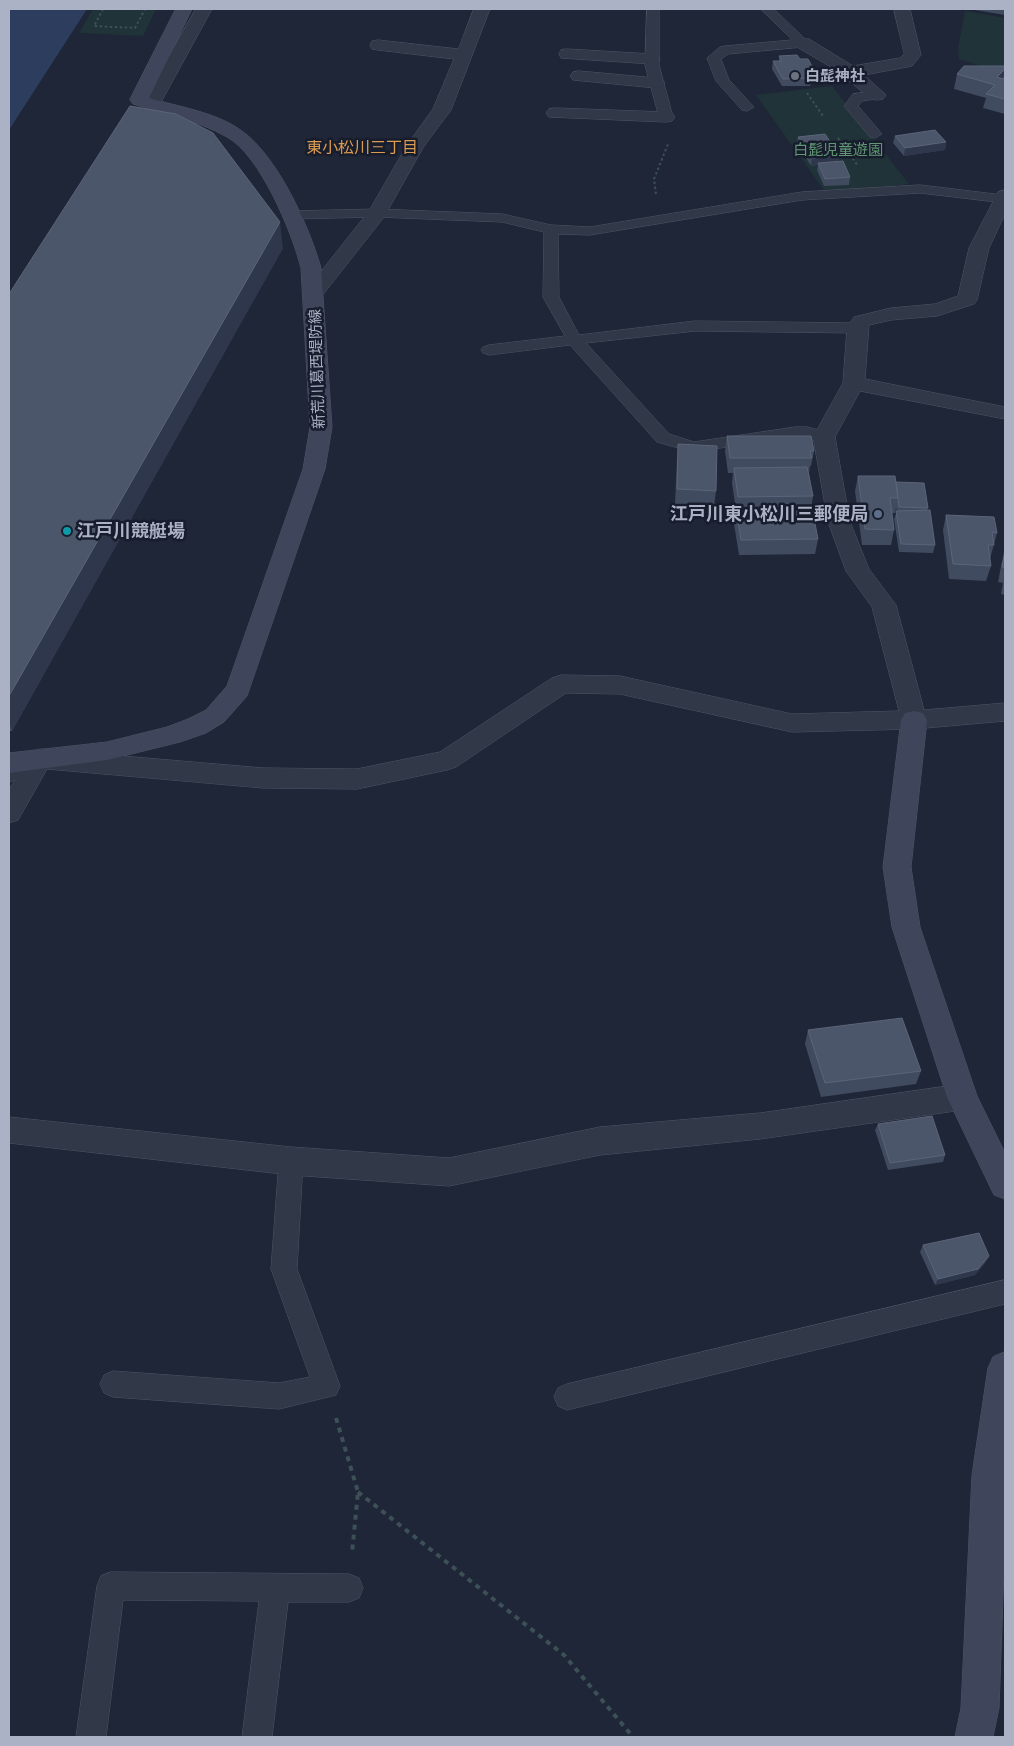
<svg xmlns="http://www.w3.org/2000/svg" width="1014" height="1746" viewBox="0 0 1014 1746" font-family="Jost,'Noto Sans JP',sans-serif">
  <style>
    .green { fill: #203338 }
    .water { fill: #2d3d5e }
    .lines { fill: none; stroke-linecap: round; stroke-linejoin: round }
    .lane-casing { stroke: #4f5566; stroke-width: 1 }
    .street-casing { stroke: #4f5566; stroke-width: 1 }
    .secondary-casing { stroke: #4f5566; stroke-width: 1 }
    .path-far1 { stroke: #3d5056; stroke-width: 2; stroke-dasharray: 2.5 2.5; stroke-linecap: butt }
    .path { stroke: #3d5056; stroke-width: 4; stroke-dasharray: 5 5; stroke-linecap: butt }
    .lane { fill: #313848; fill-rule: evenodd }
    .street { fill: #313848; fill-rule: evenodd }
    .secondary { fill: #3f465b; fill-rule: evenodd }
    .wall { fill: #414b60 }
    .shaded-wall { fill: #2e374b }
    .building { fill: #4c566b; stroke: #5b6479 }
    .worship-dot { fill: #6b7280; stroke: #171d2c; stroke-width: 2 }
    .service-dot { fill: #5c6f8a; stroke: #171d2c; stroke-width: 2 }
    .culture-dot { fill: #0f9aa8; stroke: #171d2c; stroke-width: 2 }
    .labels { text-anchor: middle; stroke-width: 5; stroke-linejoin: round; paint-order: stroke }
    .far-poi-label { font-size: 15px; font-weight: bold; fill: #abb2c5; stroke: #171d2c; text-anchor: start }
    .far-park-label { font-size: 15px; fill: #619773; stroke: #171d2c }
    .far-street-label { font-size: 15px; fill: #abb2c5; stroke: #171d2c }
    .far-neighbourhood-label { font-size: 16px; fill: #db9b50; stroke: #171d2c }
    .poi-label { font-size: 18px; font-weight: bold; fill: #abb2c5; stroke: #171d2c; text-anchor: end }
  </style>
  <rect width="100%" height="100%" fill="#1e2637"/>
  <path class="green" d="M 93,9 L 156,9 L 143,36 L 79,33 Z
    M 965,11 L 1005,18 L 1005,74 L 959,59 L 958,48 Z
    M 832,86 L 909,184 L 826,193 L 756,95 Z"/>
  <path class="water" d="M 9,9 L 87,9 L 9,130 Z"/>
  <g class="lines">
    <defs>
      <path id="lane" d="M 647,9 L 659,9 L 659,65 L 673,117 L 666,121 L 659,117 L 645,65 Z
        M 761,9 L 774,9 L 809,43 L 803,47 L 728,54 L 721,59 L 729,80 L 754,107 L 747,111 L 742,110 L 716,81 L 707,58 L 720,47 L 725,46 L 792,40 Z
        M 877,91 L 882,92 L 884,95 L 882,98 L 862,101 L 858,106 L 882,134 L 875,138 L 870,137 L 844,106 L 853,94 Z
        M 920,185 L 1003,195 L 1005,195 L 1005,203 L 920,193 L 802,200 L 590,235 L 558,234 L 559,297 L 579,335 L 695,321 L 857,323 L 863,325 L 865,328 L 863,331 L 857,333 L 695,331 L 586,343 L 669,434 L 694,442 L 795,427 L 807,427 L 830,433 L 832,437 L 830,441 C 819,444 807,437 795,437 L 693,452 L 657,442 L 570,345 L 489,355 L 483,353 L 481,350 L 483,347 L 489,345 L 565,336 L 543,297 L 544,232 L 502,222 L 377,217 L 291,219 L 286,218 L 284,215 L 286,212 L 291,211 L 377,209 L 502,214 L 551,225 L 590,227 L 802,192 Z
        M 291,1150 L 300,1153 L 303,1161 L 297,1269 L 340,1386 L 336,1395 L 279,1409 L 113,1397 L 104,1393 L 100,1384 L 104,1375 L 113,1371 L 279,1383 L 310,1377 L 271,1269 L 279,1161 L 282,1153 Z
        M 1005,1280 L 1005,1304 L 567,1410 L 558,1406 L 554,1397 L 558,1388 L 567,1384 Z
        M 111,1572 L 349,1574 L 359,1578 L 363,1588 L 359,1598 L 349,1602 L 288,1602 L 272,1737 L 242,1737 L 259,1601 L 123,1600 L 106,1737 L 76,1737 L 97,1586 L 101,1576 Z"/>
      <path id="street" d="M 196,9 L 212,9 L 160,104 L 157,108 L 151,109 L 145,108 L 142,104 Z
        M 474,9 L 490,9 L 451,110 L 424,146 L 384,217 L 321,297 L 314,299 L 307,297 L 304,293 L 369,211 L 407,145 L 433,109 L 454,59 L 378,50 L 372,49 L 370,45 L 372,41 L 378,40 L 458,49 Z
        M 894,9 L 910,9 L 921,55 L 912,66 L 864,75 L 886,95 L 883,99 L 877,100 L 871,99 L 836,70 L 797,47 L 795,43 L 797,39 L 809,39 L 853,66 L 900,58 L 904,54 Z
        M 567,49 L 652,54 L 658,55 L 660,59 L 658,63 L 652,64 L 561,58 L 559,54 L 561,50 Z
        M 579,71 L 656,78 L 662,79 L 665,83 L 662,87 L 656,88 L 573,80 L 570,76 L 573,72 Z
        M 555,108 L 666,112 L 672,113 L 675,117 L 672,121 L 666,122 L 549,117 L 546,113 L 549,109 Z
        M 1005,190 L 1005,214 L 989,248 L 977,300 L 974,304 L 937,316 L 891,320 L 869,325 L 865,379 L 1005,407 L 1005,419 L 860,391 L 835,437 L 850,522 L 869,569 L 896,605 L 924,710 L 1005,703 L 1005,721 L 914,729 L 792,732 L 620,694 L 566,693 L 456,767 L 447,770 L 357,789 L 263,788 L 47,769 L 18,820 L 9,823 L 9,790 L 15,780 L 9,782 L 9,761 L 40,749 L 263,768 L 357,769 L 440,752 L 552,678 L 561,675 L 620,676 L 792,714 L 899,711 L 872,607 L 846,571 L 828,522 L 813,437 L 843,383 L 847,328 L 854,317 L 891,308 L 935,304 L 958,296 L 969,248 L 996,196 L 998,192 Z
        M 962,1084 L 973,1088 L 977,1097 L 973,1106 L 962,1110 L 760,1139 L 600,1155 L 449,1186 L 291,1175 L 9,1143 L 9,1117 L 291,1147 L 449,1158 L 600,1127 L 760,1113 Z"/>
      <path id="secondary" d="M 176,9 L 192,9 L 149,98 C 179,107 216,112 242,131 C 278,157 309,226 321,268 L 332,427 L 325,469 L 247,696 L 224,722 L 206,733 L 180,742 L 107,760 L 9,773 L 9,753 L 107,742 L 167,727 L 188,719 L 206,710 L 227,686 L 303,469 L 310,427 L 301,268 C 292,232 260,155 227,137 C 197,120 164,114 133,104 L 130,100 Z
        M 914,711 L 923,713 L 927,720 L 911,867 L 920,927 L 977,1096 L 1005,1153 L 1005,1199 L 994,1195 L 947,1097 L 892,927 L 883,867 L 901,720 L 905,713 Z
        M 1005,1352 L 1005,1541 L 999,1708 L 993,1737 L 955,1737 L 961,1708 L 972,1475 L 988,1368 L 993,1357 Z"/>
    </defs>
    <use href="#lane" class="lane-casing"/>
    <use href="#street" class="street-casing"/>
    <use href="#secondary" class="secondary-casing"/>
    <path class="path-far1" d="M 103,9 L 94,26 L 135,28 L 145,9
      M 807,93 L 823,116
      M 838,138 L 858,166
      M 656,194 L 654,179 L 668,144"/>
    <path class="path" d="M 336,1418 L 358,1492 L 352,1553
      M 358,1492 L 564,1655 L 633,1737"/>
    <use href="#lane" class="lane"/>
    <use href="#street" class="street"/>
    <use href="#secondary" class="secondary"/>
  </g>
  <path class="wall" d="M 969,9 L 1005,9 L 1005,15 Z
    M 779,56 L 800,59 L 817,75 L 816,83 L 811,83 L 810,86 L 782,86 L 772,69 L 773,61 L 779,61 Z
    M 1005,66 L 1005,114 L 983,108 L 986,98 L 954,89 L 957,74 Z
    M 895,136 L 946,142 L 945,150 L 904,156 L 893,143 Z
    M 798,137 L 839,155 L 838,162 L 850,177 L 849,185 L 824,186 L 817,170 L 818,165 L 811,166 L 797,144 Z
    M 283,248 L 12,731 L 9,731 L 9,294 Z
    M 727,436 L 814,451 L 811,466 L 810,466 L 809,473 L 813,496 L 811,508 L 818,539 L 815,554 L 739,555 L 734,524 L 736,510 L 732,483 L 733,473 L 728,473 L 725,451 Z
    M 678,444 L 716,491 L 714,506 L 675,504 L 677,459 Z
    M 858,476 L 896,482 L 928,508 L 927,510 L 935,545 L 933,553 L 899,552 L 894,519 L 897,511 L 896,508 L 895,513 L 892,513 L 894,530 L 891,545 L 862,545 L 855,491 Z
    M 946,515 L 997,533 L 990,559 L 991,566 L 986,581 L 949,579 L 943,530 Z
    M 1005,546 L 1005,595 L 1001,594 L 1003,583 L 998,582 Z
    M 808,1030 L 921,1071 L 916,1084 L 821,1097 L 805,1044 Z
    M 878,1124 L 945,1155 L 943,1162 L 888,1170 L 875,1130 Z
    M 923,1245 L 986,1262 L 975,1275 L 935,1285 L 920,1252 Z"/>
  <path class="shaded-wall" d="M 1005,69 L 1005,78 L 994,91 L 997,77 Z
    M 946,142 L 945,150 L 904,156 L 905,148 Z
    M 839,155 L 838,162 L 818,163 L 818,165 L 811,166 L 812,158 Z
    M 280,222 L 283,248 L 12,731 L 9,721 L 9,696 Z
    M 989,1256 L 986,1262 L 975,1275 L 935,1285 L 938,1279 Z"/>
  <path class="building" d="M 797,55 L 800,59 L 808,59 L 817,75 L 810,76 L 811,78 L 783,79 L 773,61 L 782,61 L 779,56 Z
    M 964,66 L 1005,66 L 1005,69 L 997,77 L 1003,79 L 1005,76 L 1005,99 L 986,94 L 995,85 L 957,74 Z
    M 130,106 L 176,114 L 213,133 L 280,222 L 9,696 L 9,294 Z
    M 935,130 L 946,142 L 905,148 L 895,136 Z
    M 825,134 L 839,155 L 812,158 L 798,137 Z
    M 843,161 L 850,177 L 825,179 L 818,163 Z
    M 727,436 L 811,436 L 814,451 L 810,451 L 812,458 L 730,458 Z
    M 678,444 L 717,446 L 716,491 L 677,489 Z
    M 807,467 L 813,496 L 738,497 L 734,468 Z
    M 858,476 L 895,476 L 898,498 L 890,498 L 894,530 L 865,529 Z
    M 896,482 L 924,483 L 928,508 L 899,507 Z
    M 812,508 L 818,539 L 741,540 L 736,509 Z
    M 930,510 L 935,545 L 901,544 L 896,511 Z
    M 946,515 L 994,517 L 997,533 L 992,532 L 994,545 L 988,545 L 991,566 L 953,564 Z
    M 1005,552 L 1005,567 L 1002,567 Z
    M 902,1018 L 921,1071 L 825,1083 L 808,1030 Z
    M 932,1116 L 945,1155 L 890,1163 L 878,1124 Z
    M 979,1233 L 989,1256 L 978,1269 L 938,1279 L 923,1245 Z"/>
  <circle class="worship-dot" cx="795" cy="76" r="5"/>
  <circle class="service-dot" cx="878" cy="514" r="5"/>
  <circle class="culture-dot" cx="67" cy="531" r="5"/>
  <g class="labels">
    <g class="far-poi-label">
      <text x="805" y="81">白髭神社</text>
    </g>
    <g class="far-park-label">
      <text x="838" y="155">白髭児童遊園</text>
    </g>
    <g class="far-street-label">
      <text transform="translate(317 369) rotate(-92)" y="5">新荒川葛西堤防線</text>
    </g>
    <g class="far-neighbourhood-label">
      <text x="362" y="153">東小松川三丁目</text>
    </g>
    <g class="poi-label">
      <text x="868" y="520">江戸川東小松川三郵便局</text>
      <text x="77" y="537" text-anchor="start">江戸川競艇場</text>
    </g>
  </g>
  <rect width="1014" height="1746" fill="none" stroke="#abb2c5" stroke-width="20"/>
</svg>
